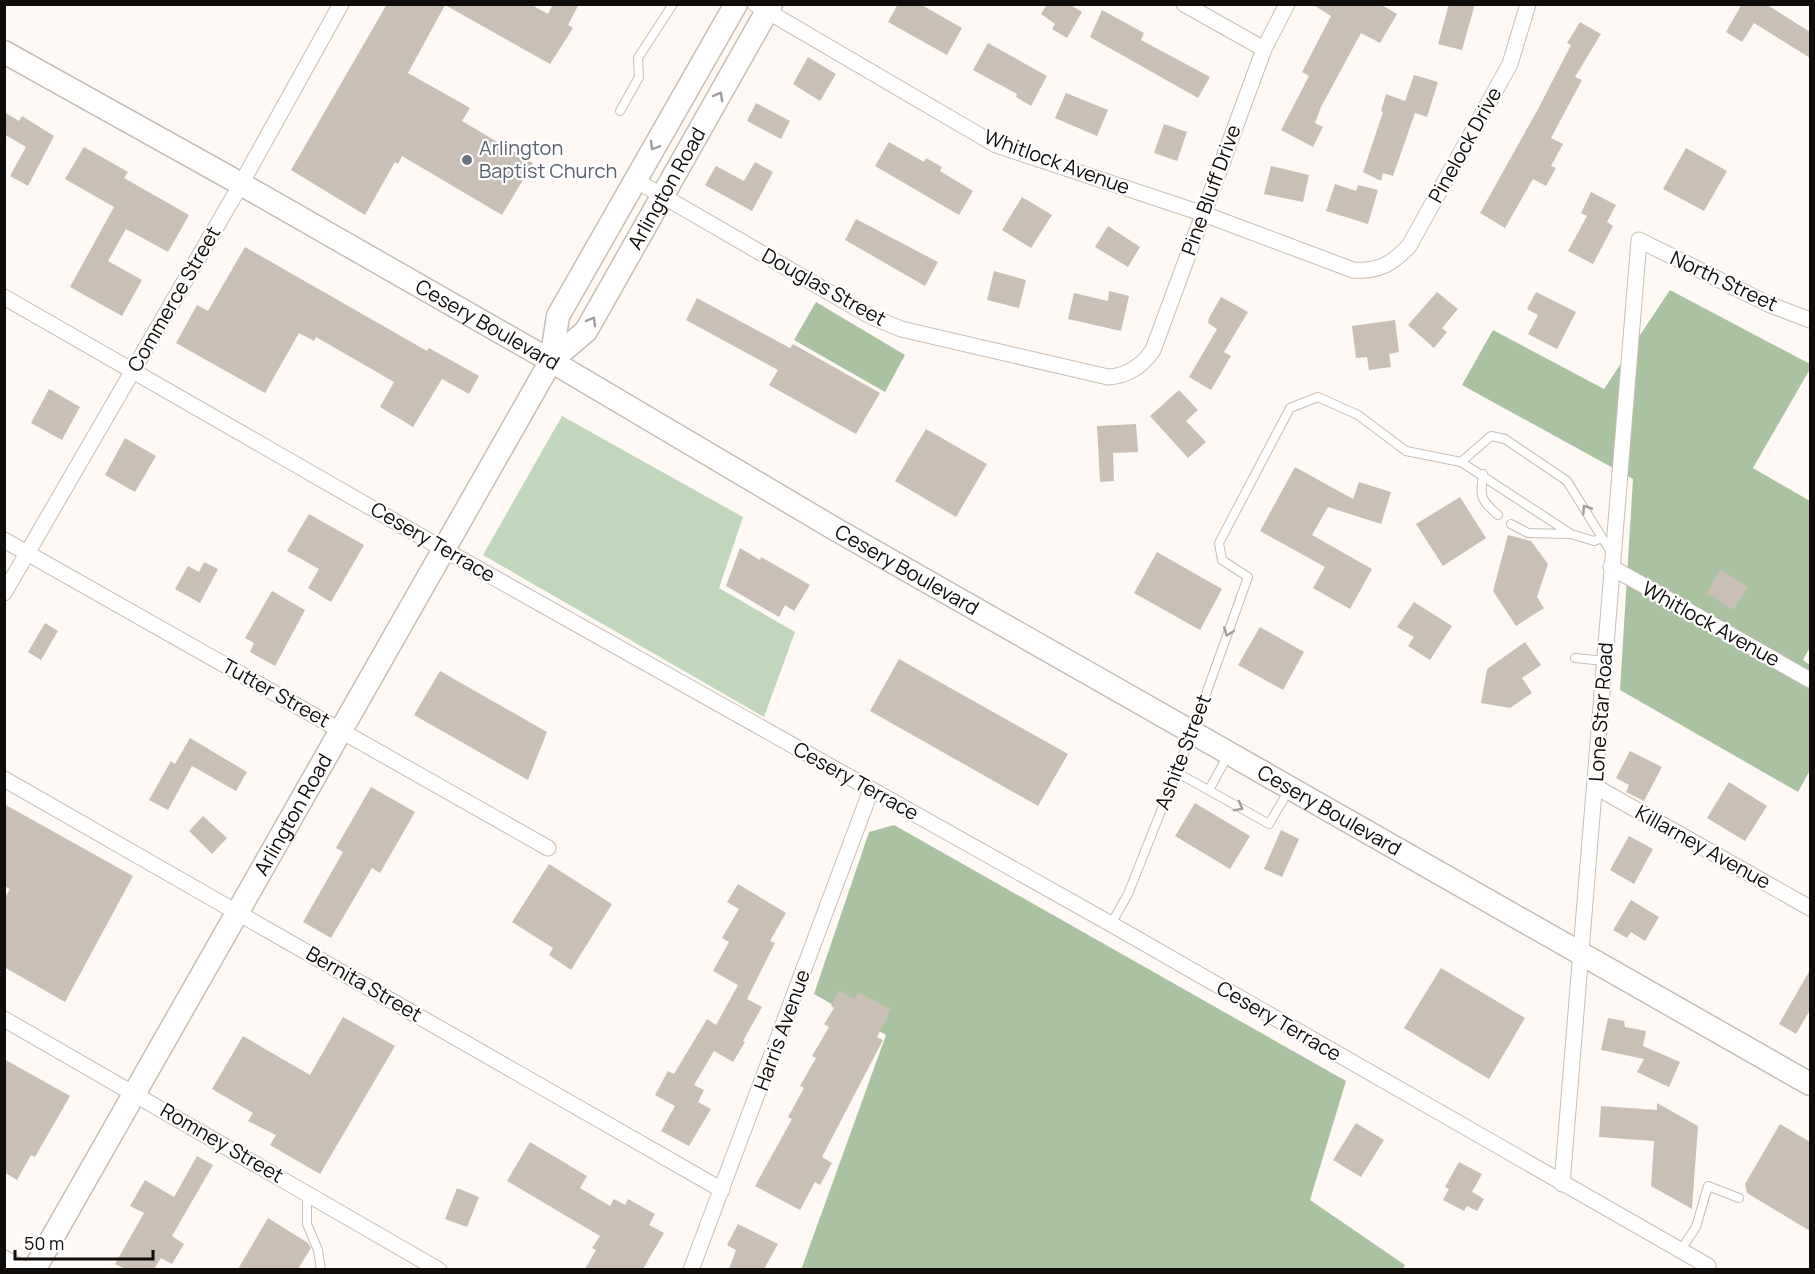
<svg xmlns="http://www.w3.org/2000/svg" width="1815" height="1274" viewBox="0 0 1815 1274" font-family="Manrope,sans-serif">
  <style>
    .green { fill: #c1d7bc }
    .forest { fill: #a9c3a2 }
    .building { fill: #c9bfb5 }
    .lines { fill: none; stroke-linecap: round; stroke-linejoin: round }
    .service-casing { stroke: #c7beb3; stroke-width: 10 }
    .minor-casing { stroke: #c7beb3; stroke-width: 17 }
    .secondary-casing { stroke: #c7beb3; stroke-width: 25 }
    .service { stroke: #fff; stroke-width: 8 }
    .minor { stroke: #fff; stroke-width: 15 }
    .secondary { stroke: #fff; stroke-width: 22 }
    .oneway { stroke: #9f9e9d }
    .worship-dot { fill: #6b7280; stroke: #fff; stroke-width: 2 }
    .labels { text-anchor: middle; stroke-width: 4.5; stroke-linejoin: round; paint-order: stroke }
    .street-label { font-size: 20px; fill: #0f0c09; stroke: #fff }
    .worship-label { font-size: 20px; fill: #5b616d; stroke: #fff; text-anchor: start }
  </style>
  <rect width="100%" height="100%" fill="#fef9f5"/>
  <path class="green" d="M 562,416 L 743,517 L 719,588 L 795,632 L 764,717 L 483,555 Z"/>
  <path class="forest" d="M 1670,290 L 1810,364 L 1810,369 L 1753,468 L 1810,501 L 1810,647 L 1803,660 L 1810,665 L 1810,770 L 1798,792 L 1620,690 L 1633,479 L 1462,385 L 1493,330 L 1604,389 Z
    M 816,302 L 905,355 L 885,392 L 794,340 Z
    M 894,825 L 1346,1081 L 1310,1200 L 1405,1265 L 1402,1270 L 801,1270 L 886,1035 L 814,994 L 869,832 Z"/>
  <path class="building" d="M 387,4 L 530,4 L 548,14 L 553,4 L 579,4 L 568,25 L 573,28 L 550,64 L 445,5 L 408,73 L 470,108 L 462,121 L 533,163 L 502,215 L 402,156 L 398,164 L 395,162 L 365,215 L 291,170 Z
    M 898,4 L 920,4 L 962,28 L 947,55 L 888,22 Z
    M 1047,4 L 1069,4 L 1082,12 L 1067,38 L 1052,29 L 1055,24 L 1041,14 Z
    M 1312,4 L 1380,4 L 1397,14 L 1380,43 L 1361,33 L 1321,107 L 1315,123 L 1323,127 L 1313,147 L 1281,130 L 1309,76 L 1302,72 L 1331,16 Z
    M 1449,4 L 1475,4 L 1462,50 L 1438,44 Z
    M 1742,4 L 1766,4 L 1810,32 L 1810,58 L 1754,23 L 1742,42 L 1726,32 Z
    M 1102,10 L 1144,33 L 1141,40 L 1210,77 L 1198,98 L 1090,37 Z
    M 1580,22 L 1601,34 L 1575,77 L 1582,80 L 1551,138 L 1563,144 L 1551,166 L 1556,168 L 1546,186 L 1533,179 L 1505,228 L 1480,213 L 1538,109 L 1571,45 L 1567,43 Z
    M 988,43 L 1047,76 L 1031,106 L 1016,97 L 1017,94 L 973,70 Z
    M 808,57 L 836,74 L 820,101 L 793,84 Z
    M 1414,75 L 1438,82 L 1427,117 L 1415,113 L 1393,176 L 1383,173 L 1381,181 L 1363,172 L 1383,112 L 1381,111 L 1386,94 L 1405,101 Z
    M 1066,93 L 1108,110 L 1097,136 L 1055,118 Z
    M 756,103 L 790,121 L 781,139 L 747,121 Z
    M 4,112 L 19,121 L 22,116 L 54,136 L 28,186 L 10,176 L 26,147 L 4,134 Z
    M 1164,124 L 1187,132 L 1177,161 L 1154,153 Z
    M 889,142 L 924,162 L 926,158 L 942,167 L 940,171 L 973,191 L 959,215 L 875,166 Z
    M 84,147 L 128,172 L 124,178 L 189,215 L 168,252 L 126,229 L 108,261 L 142,280 L 122,316 L 70,287 L 114,207 L 65,179 Z
    M 1686,148 L 1727,171 L 1704,211 L 1663,189 Z
    M 755,162 L 773,172 L 752,211 L 705,185 L 716,166 L 744,181 Z
    M 1271,166 L 1309,175 L 1303,202 L 1264,194 Z
    M 1335,184 L 1356,191 L 1358,185 L 1378,190 L 1368,224 L 1326,211 Z
    M 1591,192 L 1616,205 L 1607,222 L 1613,226 L 1593,264 L 1568,251 L 1587,216 L 1581,213 Z
    M 1022,197 L 1052,215 L 1031,248 L 1002,230 Z
    M 856,219 L 938,262 L 925,286 L 845,240 Z
    M 1108,226 L 1140,247 L 1128,267 L 1095,247 Z
    M 245,247 L 427,351 L 429,348 L 479,376 L 469,394 L 442,379 L 413,427 L 380,407 L 394,382 L 316,337 L 314,341 L 299,333 L 265,393 L 176,343 L 197,305 L 208,311 Z
    M 994,271 L 1026,280 L 1019,308 L 987,300 Z
    M 1109,291 L 1129,296 L 1121,331 L 1068,319 L 1074,293 L 1108,301 Z
    M 1437,292 L 1458,309 L 1442,328 L 1447,332 L 1434,348 L 1408,325 Z
    M 1536,292 L 1576,312 L 1557,349 L 1528,334 L 1538,315 L 1527,309 Z
    M 1221,297 L 1248,312 L 1224,352 L 1231,356 L 1211,390 L 1189,377 L 1217,329 L 1208,323 L 1209,318 Z
    M 697,298 L 790,348 L 793,344 L 880,393 L 856,434 L 769,385 L 778,370 L 686,320 Z
    M 1395,320 L 1399,352 L 1389,354 L 1391,367 L 1369,370 L 1367,357 L 1356,358 L 1352,326 Z
    M 49,389 L 80,407 L 62,440 L 31,423 Z
    M 1179,390 L 1198,410 L 1186,421 L 1206,442 L 1188,458 L 1150,416 Z
    M 1136,424 L 1138,452 L 1113,453 L 1114,481 L 1100,482 L 1097,426 Z
    M 926,429 L 987,464 L 956,517 L 895,481 Z
    M 125,438 L 156,456 L 135,492 L 105,475 Z
    M 1295,467 L 1353,499 L 1359,482 L 1391,492 L 1381,524 L 1328,507 L 1312,535 L 1372,569 L 1350,609 L 1313,588 L 1325,567 L 1260,531 Z
    M 1460,497 L 1486,538 L 1443,566 L 1416,524 Z
    M 309,514 L 364,545 L 331,602 L 308,588 L 319,569 L 287,551 Z
    M 1508,535 L 1531,541 L 1548,564 L 1537,597 L 1544,608 L 1516,626 L 1493,591 Z
    M 740,548 L 760,560 L 761,557 L 810,585 L 794,611 L 785,605 L 779,617 L 726,586 Z
    M 1157,552 L 1222,589 L 1200,630 L 1134,593 Z
    M 204,562 L 218,569 L 200,603 L 175,589 L 188,566 L 199,572 Z
    M 1721,570 L 1748,587 L 1733,610 L 1706,593 Z
    M 272,591 L 305,610 L 275,666 L 250,652 L 254,643 L 245,638 Z
    M 1414,602 L 1452,626 L 1430,660 L 1408,646 L 1414,637 L 1397,627 Z
    M 45,623 L 58,631 L 41,660 L 28,652 Z
    M 1260,627 L 1304,652 L 1283,690 L 1238,665 Z
    M 1525,642 L 1541,665 L 1522,678 L 1532,693 L 1510,708 L 1481,703 L 1487,669 Z
    M 899,659 L 1068,754 L 1038,806 L 870,711 Z
    M 440,671 L 547,732 L 528,780 L 414,715 Z
    M 190,738 L 247,772 L 236,791 L 192,766 L 168,810 L 149,800 L 171,761 L 175,764 Z
    M 1630,751 L 1662,767 L 1644,801 L 1626,792 L 1629,785 L 1616,778 Z
    M 1729,782 L 1767,806 L 1745,841 L 1707,818 Z
    M 371,787 L 415,812 L 380,873 L 372,868 L 331,938 L 303,922 L 343,852 L 336,848 Z
    M 1195,803 L 1250,836 L 1230,869 L 1175,836 Z
    M 4,804 L 133,876 L 65,1002 L 4,967 L 4,899 L 10,889 L 4,886 Z
    M 203,816 L 227,838 L 212,854 L 189,831 Z
    M 1281,830 L 1299,839 L 1282,877 L 1264,869 Z
    M 1629,836 L 1653,849 L 1634,884 L 1610,870 Z
    M 549,864 L 612,904 L 571,970 L 549,955 L 553,948 L 512,922 Z
    M 738,884 L 786,913 L 770,941 L 775,943 L 747,999 L 762,1007 L 743,1041 L 745,1042 L 733,1062 L 714,1051 L 694,1085 L 704,1090 L 698,1102 L 711,1109 L 689,1146 L 661,1131 L 675,1106 L 655,1095 L 668,1071 L 674,1074 L 707,1019 L 716,1025 L 738,985 L 713,971 L 729,942 L 722,938 L 739,909 L 727,902 Z
    M 1631,900 L 1659,917 L 1645,941 L 1631,932 L 1627,938 L 1613,930 Z
    M 1441,968 L 1525,1018 L 1489,1079 L 1404,1028 Z
    M 1810,970 L 1810,1010 L 1796,1034 L 1779,1024 Z
    M 839,991 L 855,999 L 858,992 L 891,1009 L 877,1037 L 883,1040 L 822,1157 L 832,1163 L 820,1185 L 815,1182 L 800,1210 L 755,1186 L 792,1119 L 788,1117 L 804,1088 L 800,1086 L 816,1058 L 812,1056 L 829,1027 L 824,1024 L 834,1008 L 831,1006 Z
    M 343,1017 L 395,1046 L 320,1174 L 270,1145 L 276,1135 L 248,1121 L 253,1113 L 212,1089 L 243,1036 L 310,1075 Z
    M 1608,1018 L 1624,1021 L 1625,1027 L 1646,1031 L 1643,1046 L 1680,1062 L 1669,1087 L 1637,1072 L 1644,1059 L 1601,1050 Z
    M 4,1059 L 70,1096 L 35,1157 L 31,1155 L 17,1180 L 4,1172 Z
    M 1657,1103 L 1698,1126 L 1692,1209 L 1651,1186 L 1654,1141 L 1599,1137 L 1601,1106 L 1657,1110 Z
    M 1356,1123 L 1384,1140 L 1361,1177 L 1333,1160 Z
    M 1780,1124 L 1810,1142 L 1810,1231 L 1747,1193 L 1745,1184 Z
    M 530,1142 L 587,1176 L 580,1188 L 610,1206 L 614,1199 L 625,1205 L 628,1199 L 655,1214 L 649,1225 L 664,1233 L 643,1269 L 585,1269 L 596,1250 L 592,1248 L 600,1236 L 507,1181 Z
    M 197,1156 L 213,1165 L 172,1236 L 184,1244 L 172,1264 L 161,1258 L 154,1269 L 125,1269 L 115,1264 L 144,1213 L 130,1206 L 145,1180 L 174,1197 Z
    M 1459,1162 L 1482,1174 L 1472,1192 L 1484,1199 L 1477,1211 L 1467,1206 L 1464,1211 L 1443,1200 L 1449,1189 L 1445,1187 Z
    M 457,1188 L 479,1197 L 467,1227 L 445,1219 Z
    M 268,1218 L 308,1243 L 311,1248 L 298,1269 L 238,1269 Z
    M 738,1224 L 778,1244 L 764,1269 L 729,1269 L 736,1250 L 727,1245 Z"/>
  <g class="lines">
    <defs>
      <path id="service" d="M 620,111 L 639,77 L 638,58 L 673,4
        M 1461,462 L 1491,436 L 1505,439 L 1567,481 L 1611,552
        M 1483,474 C 1480,498 1480,499 1498,515
        M 1511,524 L 1528,533 L 1569,534
        M 1575,658 L 1605,661
        M 1176,772 L 1269,824 L 1289,790
        M 1209,790 L 1228,755
        M 1111,924 L 1128,894 L 1192,733 L 1248,577 L 1222,560 L 1219,543 L 1290,408 L 1318,397 L 1358,415 L 1406,451 L 1461,462 L 1571,534 L 1594,541 L 1602,538
        M 307,1194 L 307,1224 L 318,1250 L 321,1270
        M 1680,1251 L 1696,1227 L 1708,1186 L 1739,1198"/>
      <path id="minor" d="M 755,4 L 996,145 L 1201,213 L 1353,270 C 1378,272 1392,264 1409,246 L 1510,64 L 1528,4
        M 1184,4 L 1264,49
        M 635,180 L 870,316 L 901,329 L 1108,377 C 1128,376 1142,366 1153,350 L 1264,49 L 1287,4
        M 4,297 L 443,549 L 1111,924 L 1708,1266
        M 4,540 L 548,848
        M 1611,567 L 1810,680
        M 4,593 L 241,184 L 341,4
        M 4,779 L 722,1190
        M 1596,787 L 1810,908
        M 4,1019 L 439,1270
        M 1562,1184 L 1639,240 L 1768,304 L 1810,320
        M 4,1258 L 26,1270
        M 691,1270 L 871,790"/>
      <g id="secondary">
        <path id="s1" d="M 4,52 L 241,184 L 551,361 L 835,529 L 1810,1084"/>
        <path id="s2" d="M 551,361 L 586,331 L 771,4"/>
        <path id="s3" d="M 34,1270 L 551,361 L 558,316 L 736,4"/>
      </g>
    </defs>
    <use href="#service" class="service-casing"/>
    <use href="#minor" class="minor-casing"/>
    <use href="#secondary" class="secondary-casing"/>
    <use href="#service" class="service"/>
    <use href="#minor" class="minor"/>
    <use href="#secondary" class="secondary"/>
  </g>
  <defs><path id="oneway-chevron" d="M-2-3.5L2.5 0L-2 3.5" fill="none" stroke-width="1.6" stroke-linecap="round" stroke-linejoin="round" transform="scale(1.5)"/></defs>
  <g class="oneway">
    <use href="#oneway-chevron" transform="translate(719 96) rotate(-61)"/>
    <use href="#oneway-chevron" transform="translate(654 146) rotate(120)"/>
    <use href="#oneway-chevron" transform="translate(592 321) rotate(-60)"/>
    <use href="#oneway-chevron" transform="translate(1586 509) rotate(-124)"/>
    <use href="#oneway-chevron" transform="translate(1228 632) rotate(110)"/>
    <use href="#oneway-chevron" transform="translate(1239 807) rotate(29)"/>
  </g>
  <circle class="worship-dot" cx="467" cy="160" r="6"/>
  <g class="labels">
    <g class="street-label">
      <text transform="translate(1465 145) rotate(-61)" y="7">Pinelock Drive</text>
      <text transform="translate(1057 162) rotate(20)" y="7">Whitlock Avenue</text>
      <text dy="7" stroke="none"><textPath href="#s2" startOffset="210">Arlington Road</textPath></text>
      <text transform="translate(1211 190) rotate(-70)" y="7">Pine Bluff Drive</text>
      <text transform="translate(1724 281) rotate(25)" y="7">North Street</text>
      <text transform="translate(824 287) rotate(29)" y="7">Douglas Street</text>
      <text transform="translate(174 299) rotate(-60)" y="7">Commerce Street</text>
      <text dy="7" stroke="none"><textPath href="#s1" startOffset="555">Cesery Boulevard</textPath></text>
      <text transform="translate(433 542) rotate(30)" y="7">Cesery Terrace</text>
      <text dy="7" stroke="none"><textPath href="#s1" startOffset="1041">Cesery Boulevard</textPath></text>
      <text transform="translate(1711 624) rotate(29)" y="7">Whitlock Avenue</text>
      <text transform="translate(276 693) rotate(29)" y="7">Tutter Street</text>
      <text transform="translate(1601 712) rotate(-86)" y="7">Lone Star Road</text>
      <text transform="translate(1183 752) rotate(-69)" y="7">Ashite Street</text>
      <text transform="translate(856 781) rotate(29)" y="7">Cesery Terrace</text>
      <text dy="7" stroke="none"><textPath href="#s1" startOffset="1527">Cesery Boulevard</textPath></text>
      <text dy="7" stroke="none"><textPath href="#s3" startOffset="524">Arlington Road</textPath></text>
      <text transform="translate(1703 847) rotate(29)" y="7">Killarney Avenue</text>
      <text transform="translate(364 984) rotate(30)" y="7">Bernita Street</text>
      <text transform="translate(1279 1021) rotate(30)" y="7">Cesery Terrace</text>
      <text transform="translate(782 1030) rotate(-70)" y="7">Harris Avenue</text>
      <text transform="translate(222 1143) rotate(30)" y="7">Romney Street</text>
    </g>
    <g class="worship-label">
      <text x="479" y="155">Arlington<tspan x="479" dy="23">Baptist Church</tspan></text>
    </g>
  </g>
  <rect width="1815" height="1274" fill="none" stroke="#0f0c09" stroke-width="12"/>
  <path d="M15 1250v9h138v-9" fill="none" stroke="#0f0c09" stroke-width="3"/>
  <text x="24" y="1250" font-size="18" fill="#0f0c09" stroke="#ffffff" stroke-width="4.5" paint-order="stroke">50 m</text>
</svg>
